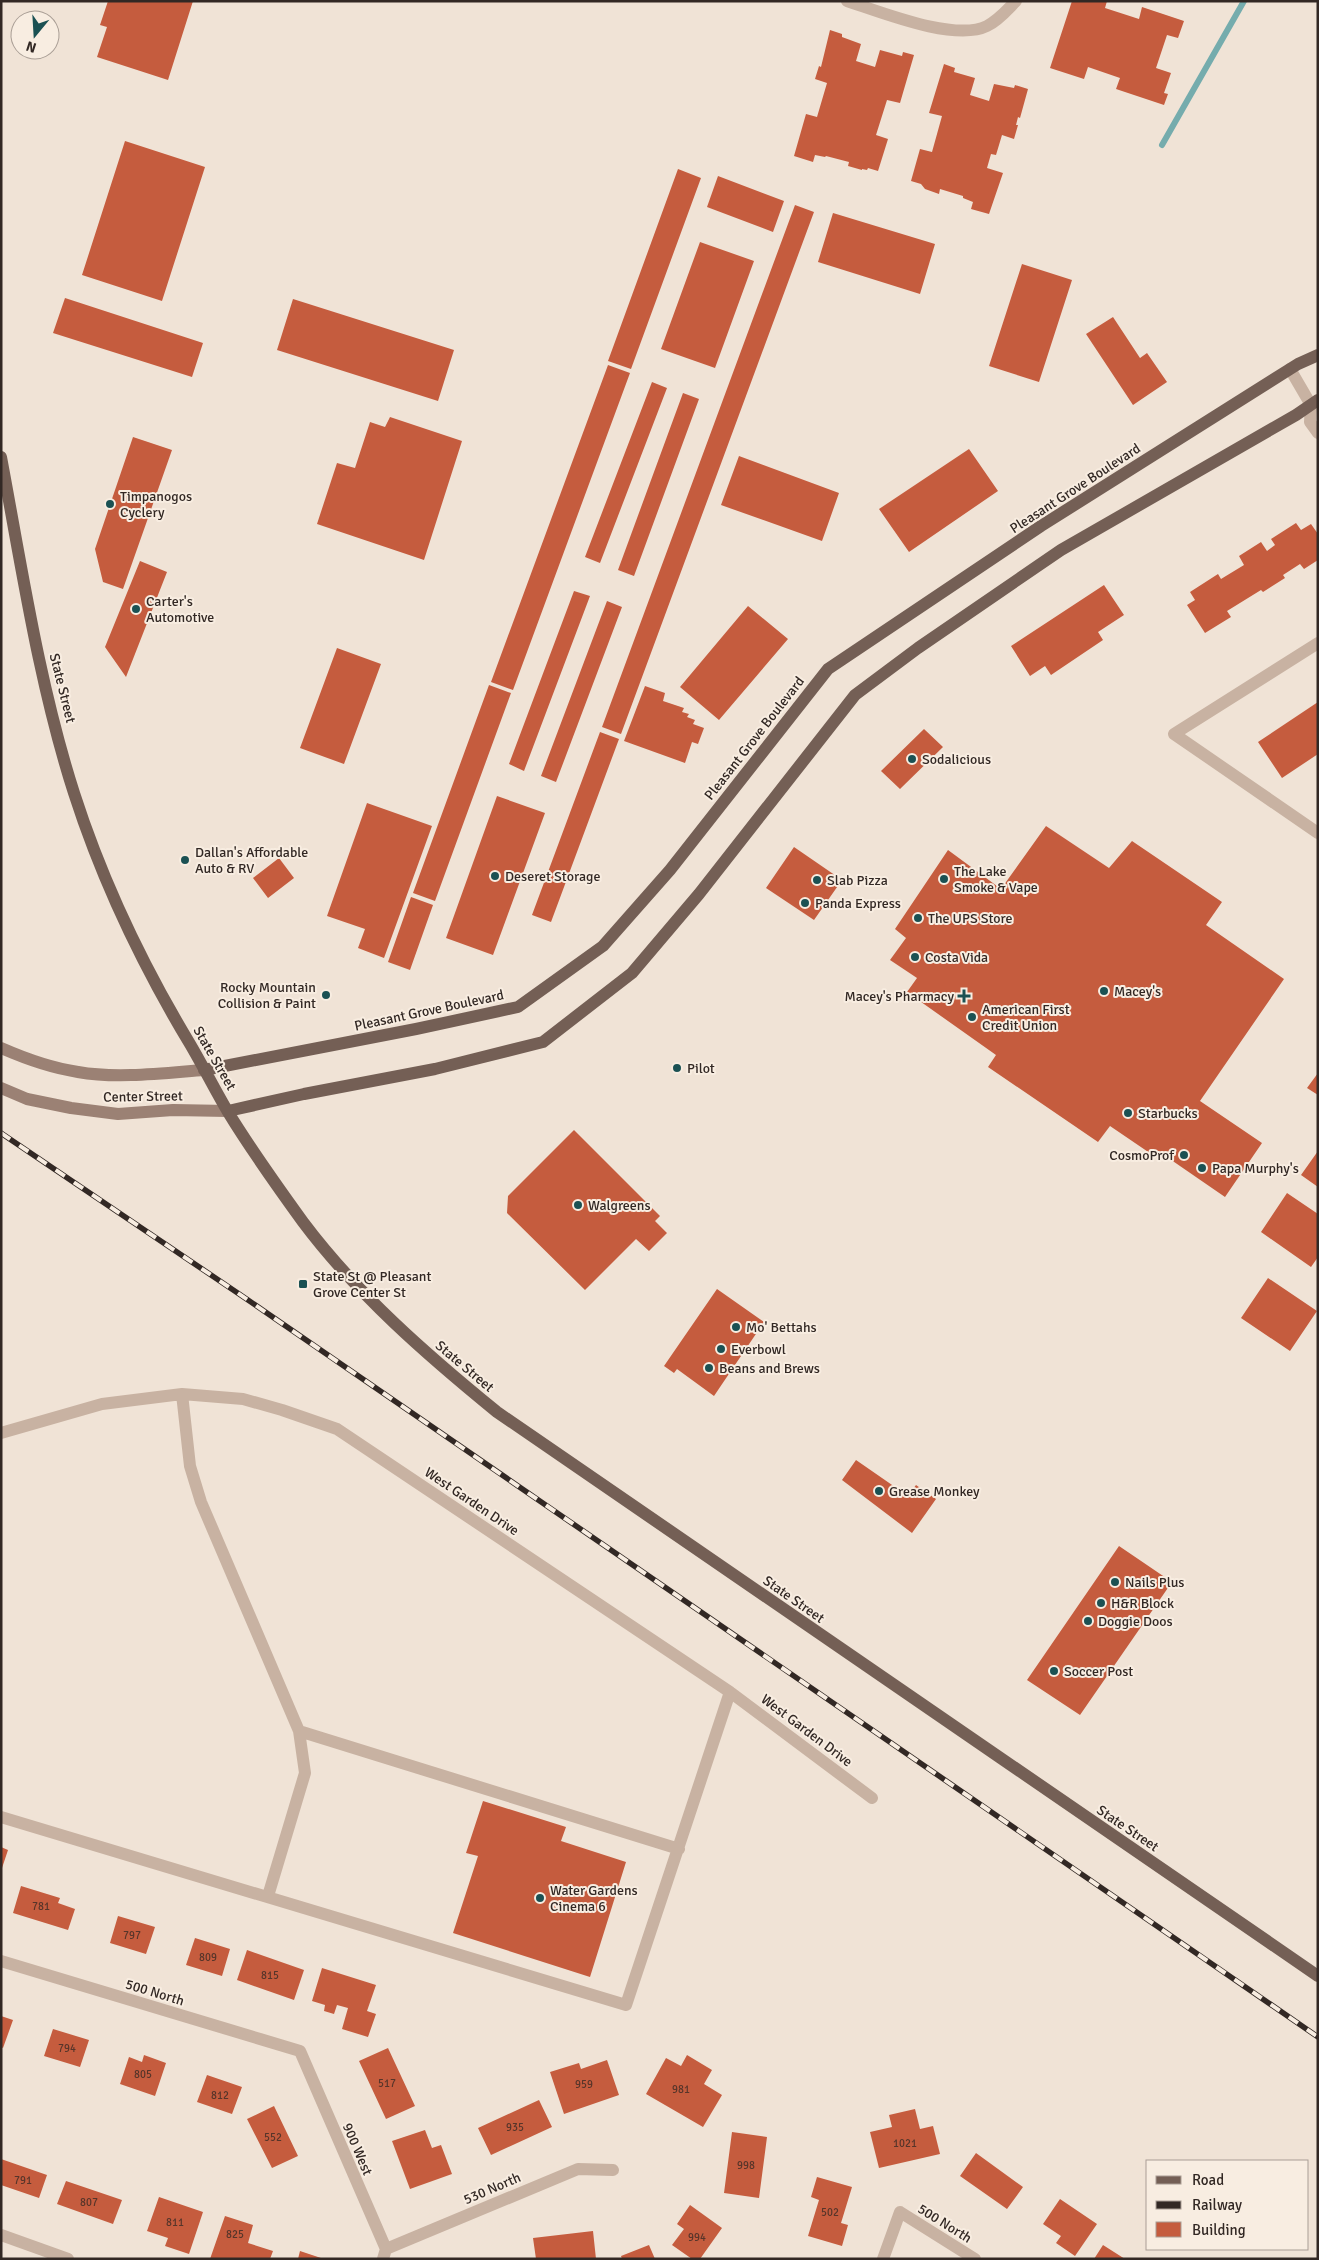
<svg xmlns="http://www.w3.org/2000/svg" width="1319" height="2260" viewBox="0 0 1319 2260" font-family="Signika,sans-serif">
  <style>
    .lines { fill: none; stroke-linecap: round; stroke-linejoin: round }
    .stream { stroke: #75acad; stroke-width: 6 }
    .building { fill: #c55c3e }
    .minor { stroke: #c8b2a2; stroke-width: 12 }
    .secondary { stroke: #9b8174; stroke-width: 12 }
    .primary { stroke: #745f55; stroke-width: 12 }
    .rail-casing { stroke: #322824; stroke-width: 5.5 }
    .rail { stroke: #f8ede1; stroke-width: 4; stroke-dasharray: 11; stroke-linecap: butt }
    .poi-dot { fill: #1b5153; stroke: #f8ede1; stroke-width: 2 }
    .labels { text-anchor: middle; stroke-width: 4; stroke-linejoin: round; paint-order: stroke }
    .number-label { font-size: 11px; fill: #57352a }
    .street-label { font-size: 14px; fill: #322824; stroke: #f8ede1 }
    .poi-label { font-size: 14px; fill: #322824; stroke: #f8ede1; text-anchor: start }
  </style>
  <rect width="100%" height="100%" fill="#f0e3d6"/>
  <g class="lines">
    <path class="stream" d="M 1162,145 L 1244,1"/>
  </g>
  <path class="building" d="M 108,1 L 193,1 L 168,80 L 97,57 L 107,27 L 100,25 Z
    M 1072,1 L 1107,1 L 1105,8 L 1139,19 L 1142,7 L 1184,21 L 1178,38 L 1167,35 L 1156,68 L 1171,73 L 1164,93 L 1168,94 L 1164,105 L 1116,89 L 1120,78 L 1088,67 L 1084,79 L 1050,68 Z
    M 830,30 L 842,34 L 842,37 L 861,44 L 856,61 L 875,67 L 880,50 L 902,56 L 903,52 L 914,55 L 900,103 L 887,100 L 876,135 L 888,139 L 878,171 L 868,168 L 867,170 L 862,169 L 862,170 L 848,166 L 849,162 L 826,156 L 825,157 L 815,155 L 813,162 L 794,156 L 806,114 L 817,117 L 827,83 L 815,79 L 819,66 L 821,67 Z
    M 944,64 L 955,68 L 954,72 L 975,78 L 970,95 L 989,101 L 994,84 L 1014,88 L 1015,85 L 1028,89 L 1020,118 L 1018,117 L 1016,125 L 1018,125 L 1014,139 L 1002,135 L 996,155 L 991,154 L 987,168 L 1003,173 L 989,214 L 971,209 L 973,202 L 963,198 L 963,196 L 940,189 L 939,194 L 925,189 L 921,184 L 911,181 L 920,149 L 932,152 L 942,116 L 929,113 Z
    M 125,141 L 205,167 L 162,301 L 82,275 Z
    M 678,169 L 701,178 L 631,369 L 608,361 Z
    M 718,176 L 784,201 L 773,232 L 707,207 Z
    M 795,205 L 814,212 L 621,734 L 602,727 Z
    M 833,213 L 935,244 L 920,294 L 818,262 Z
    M 700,242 L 754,261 L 715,368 L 661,349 Z
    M 1022,264 L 1072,280 L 1039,382 L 989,366 Z
    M 65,298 L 203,343 L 192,377 L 53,333 Z
    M 293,299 L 454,350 L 438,401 L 277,350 Z
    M 1113,317 L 1140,358 L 1147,353 L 1167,382 L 1133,405 L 1086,334 Z
    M 608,365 L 630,373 L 513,690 L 491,682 Z
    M 652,382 L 667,388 L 600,563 L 585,557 Z
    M 683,393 L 699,399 L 634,576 L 618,570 Z
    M 390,417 L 462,441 L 424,560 L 317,524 L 337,463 L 355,468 L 370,422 L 385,427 Z
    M 133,437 L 172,450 L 123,589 L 103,582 L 95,549 Z
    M 969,449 L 998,491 L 909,552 L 879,509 Z
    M 739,456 L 839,493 L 822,541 L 721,505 Z
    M 1296,523 L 1301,530 L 1311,524 L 1318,534 L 1318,560 L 1304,569 L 1300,564 L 1283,575 L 1285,578 L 1263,592 L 1261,590 L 1227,611 L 1231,617 L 1205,633 L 1187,605 L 1195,600 L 1190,592 L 1218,574 L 1221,579 L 1244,565 L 1239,556 L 1261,542 L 1267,551 L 1275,545 L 1271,539 Z
    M 140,561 L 167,572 L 126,677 L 105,647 Z
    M 1104,585 L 1124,615 L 1098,632 L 1103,640 L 1051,675 L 1045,666 L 1030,676 L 1011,646 Z
    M 574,591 L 590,596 L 524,771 L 509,764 Z
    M 607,601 L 622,607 L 556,782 L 541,776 Z
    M 748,606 L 788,639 L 719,720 L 680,687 Z
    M 337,648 L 381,664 L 344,764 L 300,748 Z
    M 489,685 L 511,693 L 435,901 L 413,893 Z
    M 645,686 L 665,693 L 663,701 L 684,708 L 682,712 L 689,714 L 687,717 L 695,720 L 693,724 L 704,728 L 698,744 L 692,742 L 685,763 L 624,741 Z
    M 1318,702 L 1318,754 L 1282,778 L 1258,742 Z
    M 924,729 L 943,747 L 900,789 L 881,771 Z
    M 600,732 L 619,739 L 551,922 L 532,915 Z
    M 497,796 L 545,813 L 493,955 L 446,938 Z
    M 367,803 L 432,826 L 384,958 L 358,948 L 365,929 L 327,916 Z
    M 1046,826 L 1109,868 L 1132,841 L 1222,902 L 1206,925 L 1284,979 L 1200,1101 L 1262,1143 L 1225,1197 L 1164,1155 L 1160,1160 L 1110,1126 L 1098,1142 L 988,1067 L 996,1055 L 907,992 L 917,978 L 890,960 L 906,938 L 895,929 L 948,850 L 1001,889 Z
    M 794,847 L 842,880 L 814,920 L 766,888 Z
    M 279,858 L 294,878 L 268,898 L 253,878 Z
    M 411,897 L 433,905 L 410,970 L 388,962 Z
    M 1318,1073 L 1318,1095 L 1307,1088 Z
    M 574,1130 L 660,1216 L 655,1221 L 667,1233 L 649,1251 L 636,1239 L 585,1290 L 507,1213 L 508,1196 Z
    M 1318,1151 L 1318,1187 L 1301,1175 Z
    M 1287,1193 L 1318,1214 L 1318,1257 L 1311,1267 L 1261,1232 Z
    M 1268,1278 L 1317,1311 L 1290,1351 L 1241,1318 Z
    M 717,1289 L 764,1322 L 714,1396 L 677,1369 L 674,1373 L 664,1366 Z
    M 856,1460 L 908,1496 L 916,1485 L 936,1499 L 912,1533 L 842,1480 Z
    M 1119,1546 L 1172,1582 L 1080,1715 L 1027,1680 Z
    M 483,1801 L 566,1827 L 561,1841 L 626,1862 L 590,1977 L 453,1933 L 478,1856 L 466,1853 Z
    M 1,1847 L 8,1850 L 2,1868 L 1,1868 Z
    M 21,1886 L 60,1898 L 58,1903 L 75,1909 L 68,1930 L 13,1913 Z
    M 118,1916 L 155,1927 L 146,1954 L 110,1943 Z
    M 195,1938 L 230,1949 L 222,1976 L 186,1965 Z
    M 247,1950 L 304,1970 L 294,2000 L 237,1980 Z
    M 322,1968 L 376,1985 L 367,2011 L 376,2014 L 368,2037 L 342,2029 L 348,2008 L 337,2005 L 334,2014 L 324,2011 L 325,2005 L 312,2001 Z
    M 1,2016 L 13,2020 L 3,2048 L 1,2047 Z
    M 53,2029 L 89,2040 L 80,2067 L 44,2056 Z
    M 388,2048 L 415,2106 L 386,2119 L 359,2061 Z
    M 144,2055 L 166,2063 L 155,2096 L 120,2084 L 129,2057 L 142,2062 Z
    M 687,2055 L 712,2070 L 704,2084 L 722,2095 L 703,2127 L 646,2094 L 666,2058 L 681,2066 Z
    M 607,2060 L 619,2095 L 564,2114 L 550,2072 L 579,2063 L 581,2069 Z
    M 207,2075 L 242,2087 L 232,2114 L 197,2102 Z
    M 539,2100 L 552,2127 L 491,2155 L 478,2128 Z
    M 274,2106 L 298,2156 L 272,2168 L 247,2119 Z
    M 915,2109 L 920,2129 L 933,2126 L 940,2154 L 879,2168 L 870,2132 L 892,2127 L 889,2115 Z
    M 425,2130 L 432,2148 L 441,2145 L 452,2174 L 410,2189 L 392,2141 Z
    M 732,2132 L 767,2137 L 759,2198 L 724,2193 Z
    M 976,2153 L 1023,2187 L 1007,2209 L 960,2176 Z
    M 1,2159 L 47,2175 L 39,2198 L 1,2185 Z
    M 817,2177 L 852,2187 L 841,2223 L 848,2225 L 842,2246 L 808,2236 L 819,2200 L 811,2197 Z
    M 66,2181 L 122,2200 L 113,2224 L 57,2204 Z
    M 159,2197 L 203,2212 L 189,2254 L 165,2246 L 168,2238 L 147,2231 Z
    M 1060,2199 L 1097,2224 L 1075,2256 L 1056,2243 L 1061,2236 L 1043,2224 Z
    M 690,2205 L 722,2228 L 700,2259 L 692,2259 L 672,2245 L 684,2229 L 677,2224 Z
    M 225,2216 L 253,2225 L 248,2243 L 273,2251 L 270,2259 L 210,2259 Z
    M 593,2231 L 596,2259 L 536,2259 L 533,2238 Z
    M 649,2245 L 655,2259 L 622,2259 L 621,2256 Z
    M 1103,2245 L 1125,2259 L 1094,2259 Z
    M 300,2251 L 321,2258 L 321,2259 L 298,2259 Z"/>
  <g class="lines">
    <path class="minor" d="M 847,1 C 881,12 955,42 987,26 C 999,20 1007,10 1016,1
      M 1290,369 L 1311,405 L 1310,422 L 1318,433
      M 1318,643 L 1174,734 L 1318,833
      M 182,1394 L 190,1466 L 201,1502 L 299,1731 L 679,1849
      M 1,1433 L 102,1404 L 182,1394 L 243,1399 L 282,1410 L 337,1429 L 730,1692 L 872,1798
      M 1,1817 L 626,2005 L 730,1692
      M 268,1896 L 305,1773 L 299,1731
      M 1,1961 L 300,2051 L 386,2249 L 383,2259
      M 1,2235 L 68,2259
      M 386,2249 L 578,2169 L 613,2170
      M 883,2259 L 900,2212 L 975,2259"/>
    <path class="secondary" d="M 1,1048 C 26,1059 51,1068 78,1072 C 117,1079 165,1073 204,1070
      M 1,1088 L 27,1099 L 71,1108 L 118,1114 L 173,1110 L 228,1111"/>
    <path class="primary" d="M 1,457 C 22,569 39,684 74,793 C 102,880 143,966 190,1044 C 203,1066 215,1090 228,1112 C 251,1150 277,1186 303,1222 C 357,1294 427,1355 497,1412 L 1318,1976
      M 204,1070 L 416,1029 L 518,1007 L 603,946 L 670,870 L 828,669 L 1041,526 L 1298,364 L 1318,355
      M 228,1111 L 304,1094 L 435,1069 L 543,1042 L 632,973 L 699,894 L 855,695 L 918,648 L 1061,550 L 1296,415 L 1318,400"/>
    <defs>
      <path id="rail" d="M 1,1133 L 248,1300 L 1318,2037"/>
    </defs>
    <use href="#rail" class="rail-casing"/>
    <use href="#rail" class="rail"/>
  </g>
  <g class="poi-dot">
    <circle cx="110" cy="504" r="5"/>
    <circle cx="136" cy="609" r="5"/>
    <circle cx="912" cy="759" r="5"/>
    <circle cx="185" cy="860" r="5"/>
    <circle cx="495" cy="876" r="5"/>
    <circle cx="944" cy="879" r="5"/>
    <circle cx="817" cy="880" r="5"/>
    <circle cx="805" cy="903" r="5"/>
    <circle cx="918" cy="918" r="5"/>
    <circle cx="915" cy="957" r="5"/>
    <circle cx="1104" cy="991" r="5"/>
    <circle cx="326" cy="995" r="5"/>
    <path d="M961.5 988.5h5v5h5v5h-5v5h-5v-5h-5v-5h5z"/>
    <circle cx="972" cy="1017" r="5"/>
    <circle cx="677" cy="1068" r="5"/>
    <circle cx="1128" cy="1113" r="5"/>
    <circle cx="1184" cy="1155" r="5"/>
    <circle cx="1202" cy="1168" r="5"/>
    <circle cx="578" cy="1205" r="5"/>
    <rect x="298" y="1279" width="10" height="10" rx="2.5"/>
    <circle cx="736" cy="1327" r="5"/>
    <circle cx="721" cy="1349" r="5"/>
    <circle cx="709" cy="1368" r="5"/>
    <circle cx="879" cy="1491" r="5"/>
    <circle cx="1115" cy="1582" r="5"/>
    <circle cx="1101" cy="1603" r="5"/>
    <circle cx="1088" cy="1621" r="5"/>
    <circle cx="1054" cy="1671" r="5"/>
    <circle cx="540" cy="1898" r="5"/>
  </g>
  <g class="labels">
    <g class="number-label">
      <text x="41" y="1910">781</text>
      <text x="132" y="1939">797</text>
      <text x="208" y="1961">809</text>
      <text x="270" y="1979">815</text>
      <text x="67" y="2052">794</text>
      <text x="143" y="2078">805</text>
      <text x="387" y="2087">517</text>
      <text x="584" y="2088">959</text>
      <text x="681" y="2093">981</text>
      <text x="220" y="2099">812</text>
      <text x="515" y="2131">935</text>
      <text x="273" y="2141">552</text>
      <text x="905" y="2147">1021</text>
      <text x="746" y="2169">998</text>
      <text x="23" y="2184">791</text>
      <text x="89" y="2206">807</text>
      <text x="830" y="2216">502</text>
      <text x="175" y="2226">811</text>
      <text x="235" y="2238">825</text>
      <text x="697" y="2241">994</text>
    </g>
    <g class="street-label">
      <text transform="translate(1075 488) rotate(-33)" y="5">Pleasant Grove Boulevard</text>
      <text transform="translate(63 688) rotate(76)" y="5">State Street</text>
      <text transform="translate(754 738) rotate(-52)" y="5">Pleasant Grove Boulevard</text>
      <text transform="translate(429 1010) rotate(-12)" y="5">Pleasant Grove Boulevard</text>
      <text transform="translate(215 1058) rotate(60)" y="5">State Street</text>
      <text transform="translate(143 1096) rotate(-1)" y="5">Center Street</text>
      <text transform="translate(465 1366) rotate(40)" y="5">State Street</text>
      <text transform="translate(472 1501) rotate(34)" y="5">West Garden Drive</text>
      <text transform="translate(794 1599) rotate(35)" y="5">State Street</text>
      <text transform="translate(807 1730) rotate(37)" y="5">West Garden Drive</text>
      <text transform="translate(1128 1828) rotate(34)" y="5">State Street</text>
      <text transform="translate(155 1992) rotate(17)" y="5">500 North</text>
      <text transform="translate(358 2149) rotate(67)" y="5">900 West</text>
      <text transform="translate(492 2188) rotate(-23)" y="5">530 North</text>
      <text transform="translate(945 2223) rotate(32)" y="5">500 North</text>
    </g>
    <g class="poi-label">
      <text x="120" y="501">Timpanogos<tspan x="120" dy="16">Cyclery</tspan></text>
      <text x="146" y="606">Carter's<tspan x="146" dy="16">Automotive</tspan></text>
      <text x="922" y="764">Sodalicious</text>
      <text x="195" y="857">Dallan's Affordable<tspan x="195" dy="16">Auto &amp; RV</tspan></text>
      <text x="954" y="876">The Lake<tspan x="954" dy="16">Smoke &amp; Vape</tspan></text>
      <text x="505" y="881">Deseret Storage</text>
      <text x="827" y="885">Slab Pizza</text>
      <text x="815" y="908">Panda Express</text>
      <text x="928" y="923">The UPS Store</text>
      <text x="925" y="962">Costa Vida</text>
      <text x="316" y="992" text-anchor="end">Rocky Mountain<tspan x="316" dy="16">Collision &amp; Paint</tspan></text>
      <text x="1114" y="996">Macey's</text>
      <text x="954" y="1001" text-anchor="end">Macey's Pharmacy</text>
      <text x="982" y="1014">American First<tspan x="982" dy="16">Credit Union</tspan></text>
      <text x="687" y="1073">Pilot</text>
      <text x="1138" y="1118">Starbucks</text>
      <text x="1174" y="1160" text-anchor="end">CosmoProf</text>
      <text x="1212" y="1173">Papa Murphy's</text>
      <text x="588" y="1210">Walgreens</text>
      <text x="313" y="1281">State St @ Pleasant<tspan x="313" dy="16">Grove Center St</tspan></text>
      <text x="746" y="1332">Mo' Bettahs</text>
      <text x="731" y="1354">Everbowl</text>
      <text x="719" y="1373">Beans and Brews</text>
      <text x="889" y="1496">Grease Monkey</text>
      <text x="1125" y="1587">Nails Plus</text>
      <text x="1111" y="1608">H&amp;R Block</text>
      <text x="1098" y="1626">Doggie Doos</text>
      <text x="1064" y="1676">Soccer Post</text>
      <text x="550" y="1895">Water Gardens<tspan x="550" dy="16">Cinema 6</tspan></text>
    </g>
  </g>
  <rect width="1319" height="2260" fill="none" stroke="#322824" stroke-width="5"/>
  <rect x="1146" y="2160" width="162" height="90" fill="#f8ede1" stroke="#a99e95"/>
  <rect x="1156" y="2176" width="25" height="8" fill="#745f55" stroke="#a99e95"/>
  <text x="1192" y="2185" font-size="15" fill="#322824">Road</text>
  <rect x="1156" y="2201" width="25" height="8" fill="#322824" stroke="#a99e95"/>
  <text x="1192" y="2210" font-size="15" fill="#322824">Railway</text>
  <rect x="1156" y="2222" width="25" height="15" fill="#c55c3e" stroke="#a99e95"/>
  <text x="1192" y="2235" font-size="15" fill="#322824">Building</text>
  <g transform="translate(35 35) rotate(198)"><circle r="24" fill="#f8ede1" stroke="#a99e95"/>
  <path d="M0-4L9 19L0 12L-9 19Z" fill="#1b5153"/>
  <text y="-8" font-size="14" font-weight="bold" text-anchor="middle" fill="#322824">N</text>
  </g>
</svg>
